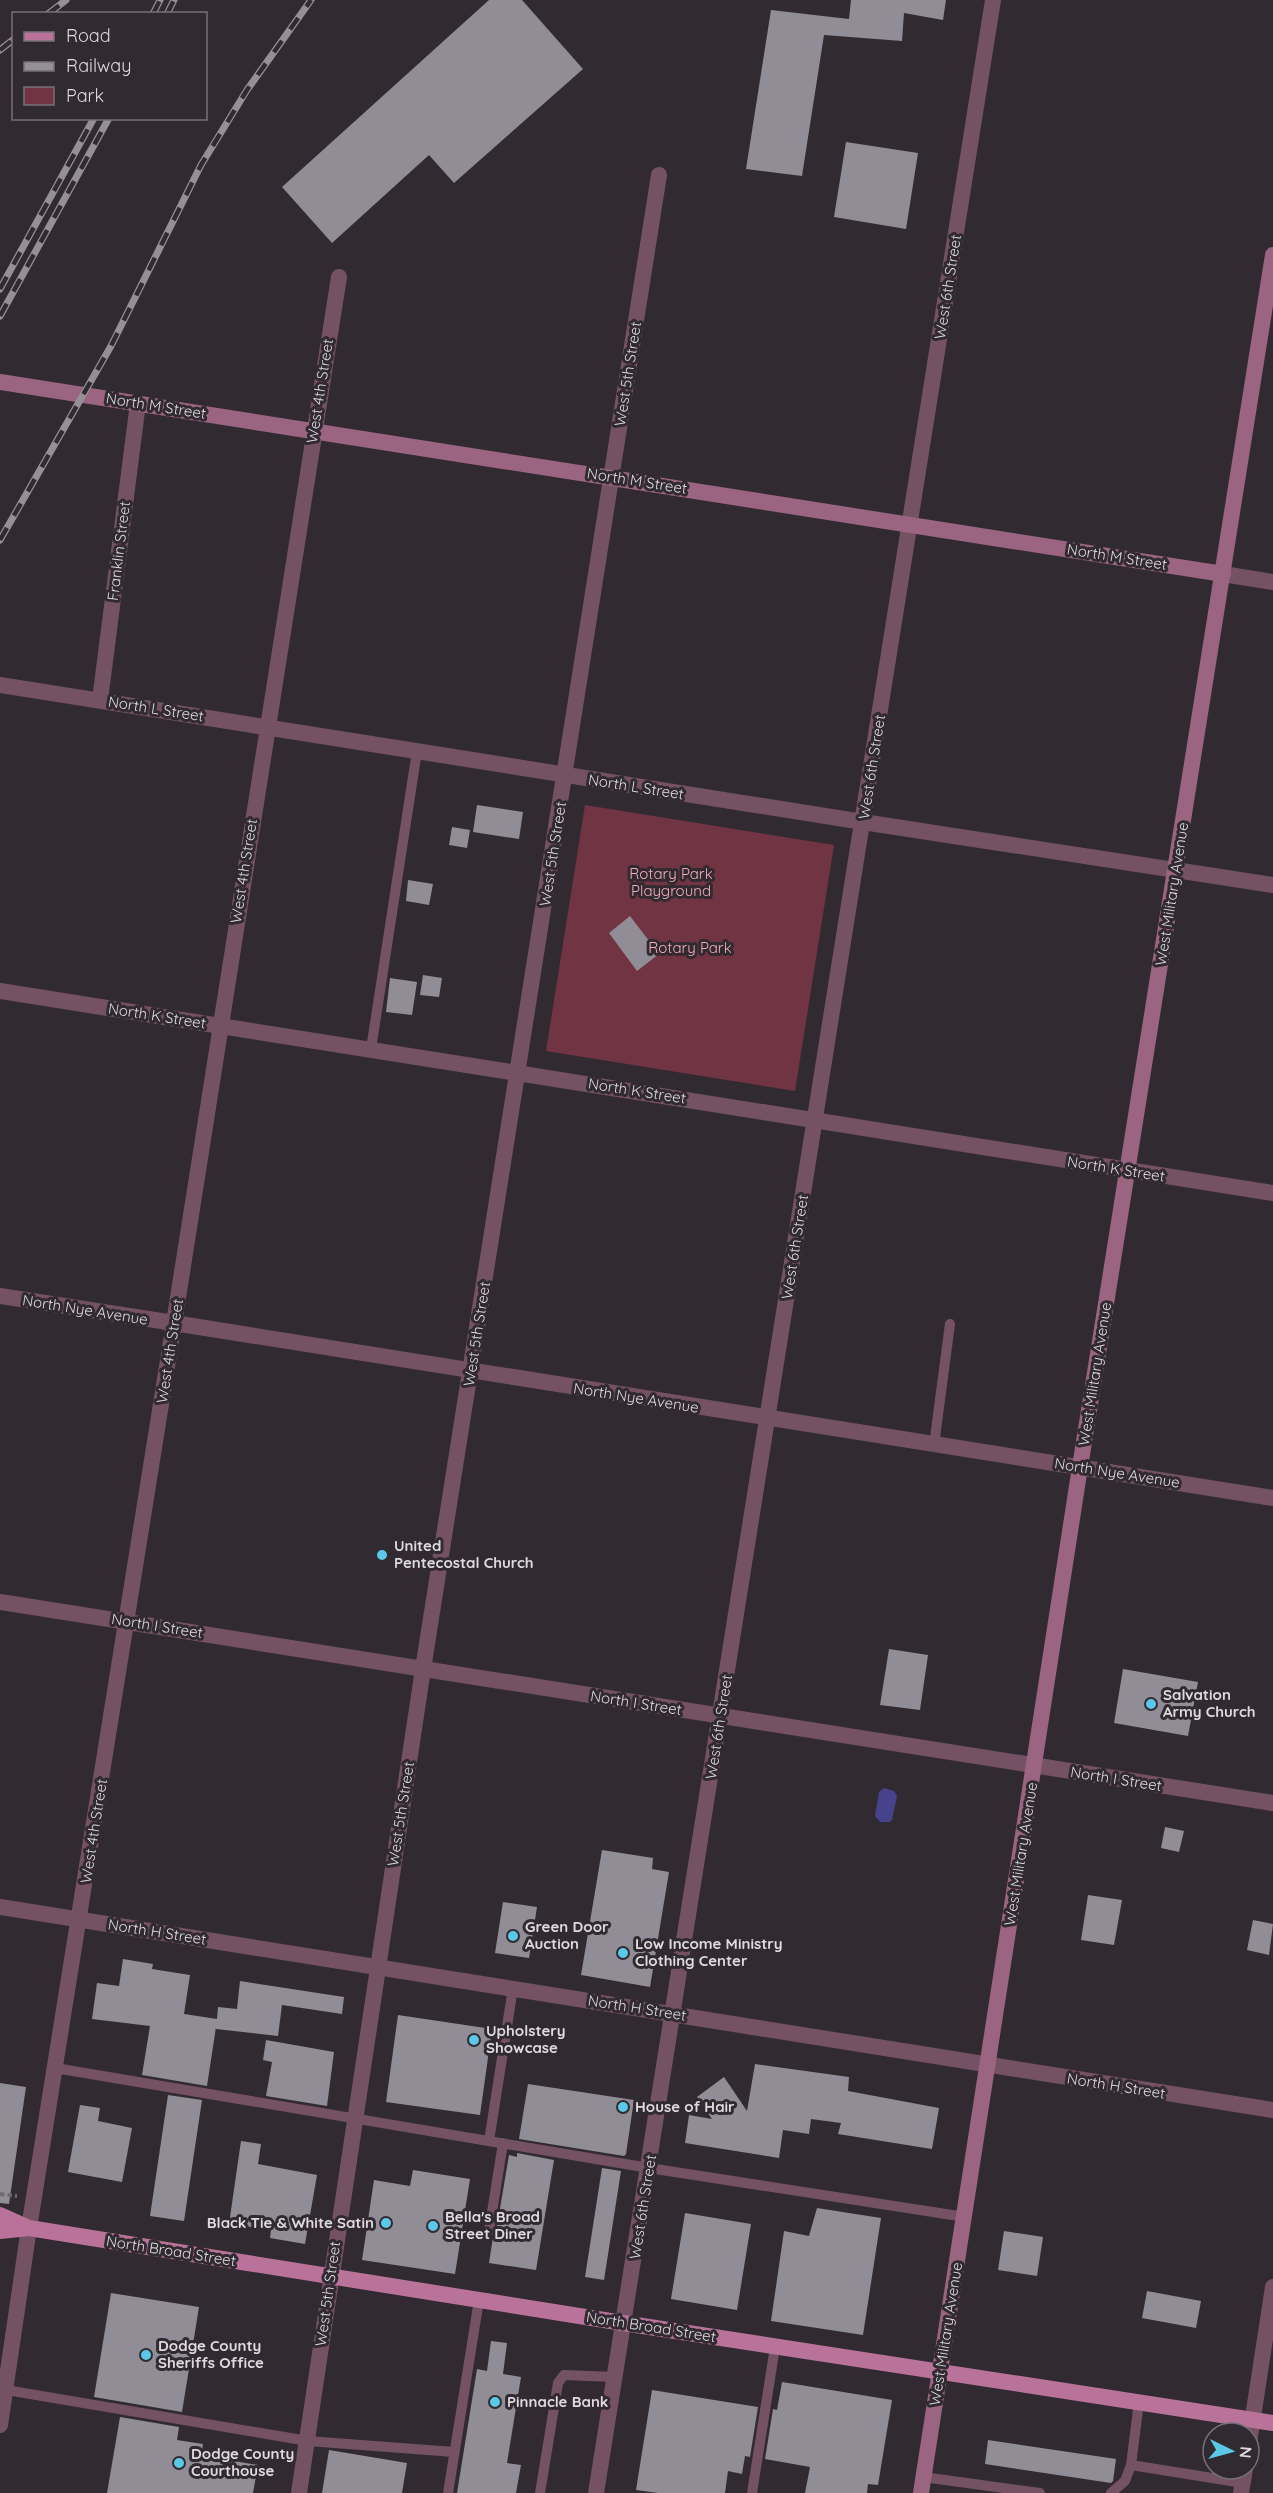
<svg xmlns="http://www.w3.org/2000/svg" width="1273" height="2493" viewBox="0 0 1273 2493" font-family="Quicksand,sans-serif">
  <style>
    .green { fill: #713442 }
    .water { fill: #46428b }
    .building { fill: #908d96 }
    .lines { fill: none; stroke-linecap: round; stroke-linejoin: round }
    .path { stroke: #716b71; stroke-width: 4; stroke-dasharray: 4.5 3; stroke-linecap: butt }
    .service { stroke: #745264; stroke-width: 10 }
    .minor { stroke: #745264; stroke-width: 16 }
    .tertiary { stroke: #745264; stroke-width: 16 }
    .secondary { stroke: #9b6582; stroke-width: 16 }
    .primary { stroke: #b9739a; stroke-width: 16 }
    .rail-casing { stroke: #959095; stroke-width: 7 }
    .rail { stroke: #312b31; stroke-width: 4.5; stroke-dasharray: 14; stroke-linecap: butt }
    .poi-dot { fill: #5bc8e7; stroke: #312b31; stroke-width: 2 }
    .labels { text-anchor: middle; stroke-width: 6; stroke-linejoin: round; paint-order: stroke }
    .street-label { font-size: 15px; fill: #dedade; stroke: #312b31 }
    .park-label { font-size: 15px; fill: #f6acba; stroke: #312b31 }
    .poi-label { font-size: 15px; font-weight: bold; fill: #dedade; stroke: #312b31; text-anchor: start }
  </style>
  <rect width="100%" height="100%" fill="#312b31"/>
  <path class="green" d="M 585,805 L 834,845 L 795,1091 L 546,1051 Z"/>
  <path class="water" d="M 884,1788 L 894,1791 L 897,1796 L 892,1820 L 890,1822 L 880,1822 L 875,1816 L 879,1792 Z"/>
  <path class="building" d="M 489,0 L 522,0 L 583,69 L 454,183 L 429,155 L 332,243 L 282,187 Z
    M 851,0 L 946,0 L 943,20 L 904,13 L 902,41 L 824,35 L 802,176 L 746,169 L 771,10 L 849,19 Z
    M 846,142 L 918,153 L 906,229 L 834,217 Z
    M 477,805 L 523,812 L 519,839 L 473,832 Z
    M 452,827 L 470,830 L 467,848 L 449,845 Z
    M 408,880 L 433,884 L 429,905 L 406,901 Z
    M 630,916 L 659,954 L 637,971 L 609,933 Z
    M 423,975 L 442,978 L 439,997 L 420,995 Z
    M 390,978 L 417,982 L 412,1015 L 386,1012 Z
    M 889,1649 L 928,1655 L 920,1710 L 880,1705 Z
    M 1123,1669 L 1198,1682 L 1188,1736 L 1114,1723 Z
    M 1165,1827 L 1184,1831 L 1179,1852 L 1161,1848 Z
    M 602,1850 L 653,1858 L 652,1869 L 669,1872 L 650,1987 L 581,1975 Z
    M 1088,1895 L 1122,1900 L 1114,1945 L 1081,1940 Z
    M 503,1902 L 537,1907 L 529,1958 L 495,1953 Z
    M 1253,1920 L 1273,1924 L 1269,1955 L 1247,1950 Z
    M 123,1959 L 153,1964 L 152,1969 L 190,1975 L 184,2014 L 217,2019 L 218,2007 L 237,2009 L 240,1981 L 344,1997 L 342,2014 L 282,2005 L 278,2036 L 216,2029 L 216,2027 L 207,2086 L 142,2075 L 150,2026 L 92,2019 L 97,1983 L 119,1986 Z
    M 398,2015 L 492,2029 L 480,2115 L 386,2102 Z
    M 266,2040 L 334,2052 L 327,2106 L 266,2096 L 272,2062 L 263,2060 Z
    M 755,2064 L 849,2077 L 848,2091 L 939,2108 L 932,2149 L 838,2134 L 841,2123 L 811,2119 L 809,2134 L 783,2130 L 779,2158 L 685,2143 L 689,2115 L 712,2119 L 697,2097 L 724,2077 L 747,2111 Z
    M 0,2083 L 26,2087 L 9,2204 L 0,2203 Z
    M 528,2084 L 634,2100 L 626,2154 L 624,2156 L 519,2139 Z
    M 168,2095 L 202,2100 L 184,2221 L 150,2216 Z
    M 80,2105 L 100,2108 L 98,2121 L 132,2128 L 122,2182 L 68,2172 Z
    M 241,2141 L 261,2144 L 258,2164 L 317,2175 L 305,2244 L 270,2238 L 271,2230 L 229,2224 Z
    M 517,2153 L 554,2160 L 536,2270 L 489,2263 L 493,2237 L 496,2232 L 509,2155 L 517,2157 Z
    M 602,2168 L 621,2171 L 604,2280 L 585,2277 Z
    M 413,2170 L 470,2179 L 455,2274 L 362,2260 L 374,2180 L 410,2186 Z
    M 817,2208 L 881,2218 L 863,2335 L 771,2321 L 784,2231 L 809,2236 Z
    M 685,2213 L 751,2224 L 737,2310 L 671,2299 Z
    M 1004,2231 L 1043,2237 L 1037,2276 L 998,2270 Z
    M 1147,2291 L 1201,2301 L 1196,2328 L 1142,2318 Z
    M 111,2293 L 199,2307 L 182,2412 L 94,2397 Z
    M 491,2341 L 507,2343 L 503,2374 L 521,2377 L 507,2463 L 521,2465 L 516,2493 L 457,2493 L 477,2369 L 487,2371 Z
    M 782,2382 L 892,2400 L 878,2485 L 868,2484 L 867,2493 L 805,2493 L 810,2467 L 765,2459 L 773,2409 L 777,2410 Z
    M 652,2390 L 758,2407 L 750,2457 L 745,2456 L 742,2474 L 728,2471 L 725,2493 L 658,2493 L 636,2490 Z
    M 120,2417 L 179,2427 L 177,2440 L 203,2444 L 202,2450 L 235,2455 L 234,2461 L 258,2465 L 253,2493 L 107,2493 Z
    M 988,2440 L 1116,2459 L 1113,2481 L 1111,2483 L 985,2464 Z
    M 329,2450 L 407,2463 L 402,2493 L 322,2493 Z"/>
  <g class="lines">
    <path class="path" d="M 0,2194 L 17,2196"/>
    <path class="service" d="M 371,1049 L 417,751
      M 934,1445 L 950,1324
      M 55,2068 L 649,2168 L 965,2217
      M 489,2141 L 513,1988
      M 489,2231 L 503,2143
      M 0,2389 L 308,2441 L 454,2452
      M 1131,2465 L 1243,2483
      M 923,2477 L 1040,2493
      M 448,2493 L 479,2300
      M 540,2493 L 558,2383 L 564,2375 L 614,2377
      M 752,2493 L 775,2347
      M 1111,2493 L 1125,2481 L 1131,2465 L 1139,2402"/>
    <path class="minor" d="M 1223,574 L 1273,582
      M 0,685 L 863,822 L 1273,885
      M 100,700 L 138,403
      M 0,991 L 1273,1193
      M 0,1296 L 174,1323 L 339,277
      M 0,1602 L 1273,1803
      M 0,1907 L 1273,2110
      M 0,2425 L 29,2228
      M 1249,2443 L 1273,2287
      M 299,2493 L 423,1669 L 659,175
      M 596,2493 L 993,0
      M 1241,2493 L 1245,2469"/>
    <path class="tertiary" d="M 29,2228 L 174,1323 L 1273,1498"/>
    <path class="secondary" d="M 0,382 L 1223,574
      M 921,2493 L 1080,1467 L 1273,255"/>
    <path class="primary" d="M 0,2215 L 29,2228 L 623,2323 L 1273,2423
      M 0,2231 L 29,2228"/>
    <defs>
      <path id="rail" d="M 48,14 L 66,0
        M 153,14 L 160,0
        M 167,14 L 174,0
        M 0,50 L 14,39
        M 0,289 L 94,118
        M 0,316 L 109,118
        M 0,540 L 111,346 L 201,165 L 247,90 L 311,0"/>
    </defs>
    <use href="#rail" class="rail-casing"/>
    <use href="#rail" class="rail"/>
  </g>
  <g class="poi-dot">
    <circle cx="382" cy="1555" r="6"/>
    <circle cx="1151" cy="1704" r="6"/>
    <circle cx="513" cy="1936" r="6"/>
    <circle cx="623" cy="1953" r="6"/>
    <circle cx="474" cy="2040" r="6"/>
    <circle cx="623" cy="2107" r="6"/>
    <circle cx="386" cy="2223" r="6"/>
    <circle cx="433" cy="2226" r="6"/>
    <circle cx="146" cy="2355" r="6"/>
    <circle cx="495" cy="2402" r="6"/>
    <circle cx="179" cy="2463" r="6"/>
  </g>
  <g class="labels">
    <g class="street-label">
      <text transform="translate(948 287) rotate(-81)" y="5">West 6th Street</text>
      <text transform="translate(628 374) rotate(-81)" y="5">West 5th Street</text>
      <text transform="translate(320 391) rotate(-81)" y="5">West 4th Street</text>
      <text transform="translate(156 406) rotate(9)" y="5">North M Street</text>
      <text transform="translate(637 481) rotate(9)" y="5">North M Street</text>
      <text transform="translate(119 551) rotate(-83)" y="5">Franklin Street</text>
      <text transform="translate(1117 557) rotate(9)" y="5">North M Street</text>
      <text transform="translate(156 709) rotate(9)" y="5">North L Street</text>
      <text transform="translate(872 767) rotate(-81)" y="5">West 6th Street</text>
      <text transform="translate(636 787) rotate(9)" y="5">North L Street</text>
      <text transform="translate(553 854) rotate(-81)" y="5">West 5th Street</text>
      <text transform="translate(244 871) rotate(-81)" y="5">West 4th Street</text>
      <text transform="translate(1172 894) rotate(-81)" y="5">West Military Avenue</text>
      <text transform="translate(157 1016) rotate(9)" y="5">North K Street</text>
      <text transform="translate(637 1091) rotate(9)" y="5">North K Street</text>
      <text transform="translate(1116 1169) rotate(9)" y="5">North K Street</text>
      <text transform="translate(795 1247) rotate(-81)" y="5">West 6th Street</text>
      <text transform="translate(85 1310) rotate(9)" y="5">North Nye Avenue</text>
      <text transform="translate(477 1334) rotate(-81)" y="5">West 5th Street</text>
      <text transform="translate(170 1351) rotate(-81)" y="5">West 4th Street</text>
      <text transform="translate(1095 1374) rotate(-81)" y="5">West Military Avenue</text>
      <text transform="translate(636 1398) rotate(9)" y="5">North Nye Avenue</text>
      <text transform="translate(1117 1473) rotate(9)" y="5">North Nye Avenue</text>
      <text transform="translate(157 1626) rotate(9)" y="5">North I Street</text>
      <text transform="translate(636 1703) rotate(9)" y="5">North I Street</text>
      <text transform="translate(719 1727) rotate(-81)" y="5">West 6th Street</text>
      <text transform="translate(1116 1779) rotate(9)" y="5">North I Street</text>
      <text transform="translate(401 1814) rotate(-81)" y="5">West 5th Street</text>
      <text transform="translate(94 1831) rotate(-81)" y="5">West 4th Street</text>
      <text transform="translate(1021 1854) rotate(-81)" y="5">West Military Avenue</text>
      <text transform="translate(157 1932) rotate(9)" y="5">North H Street</text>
      <text transform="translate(637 2008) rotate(9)" y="5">North H Street</text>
      <text transform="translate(1116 2086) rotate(9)" y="5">North H Street</text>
      <text transform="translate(643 2207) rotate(-81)" y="5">West 6th Street</text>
      <text transform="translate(171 2251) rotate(9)" y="5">North Broad Street</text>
      <text transform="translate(328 2294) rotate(-82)" y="5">West 5th Street</text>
      <text transform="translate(651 2327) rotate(9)" y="5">North Broad Street</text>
      <text transform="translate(946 2334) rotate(-81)" y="5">West Military Avenue</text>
    </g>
    <g class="park-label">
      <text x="671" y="879">Rotary Park<tspan x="671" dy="17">Playground</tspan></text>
      <text x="690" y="953">Rotary Park</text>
    </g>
    <g class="poi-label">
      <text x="394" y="1551">United<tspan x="394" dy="17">Pentecostal Church</tspan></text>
      <text x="1163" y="1700">Salvation<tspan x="1163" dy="17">Army Church</tspan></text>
      <text x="525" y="1932">Green Door<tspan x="525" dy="17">Auction</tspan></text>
      <text x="635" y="1949">Low Income Ministry<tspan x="635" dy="17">Clothing Center</tspan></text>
      <text x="486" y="2036">Upholstery<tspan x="486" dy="17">Showcase</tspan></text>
      <text x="635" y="2112">House of Hair</text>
      <text x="445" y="2222">Bella's Broad<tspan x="445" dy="17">Street Diner</tspan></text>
      <text x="374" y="2228" text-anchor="end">Black Tie &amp; White Satin</text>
      <text x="158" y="2351">Dodge County<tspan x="158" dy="17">Sheriffs Office</tspan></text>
      <text x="507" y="2407">Pinnacle Bank</text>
      <text x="191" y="2459">Dodge County<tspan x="191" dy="17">Courthouse</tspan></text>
    </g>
  </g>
  <rect x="12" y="12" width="195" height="108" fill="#312b31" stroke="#767176" stroke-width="1.5"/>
  <rect x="24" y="32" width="30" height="9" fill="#b9739a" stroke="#767176" stroke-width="1.5"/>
  <text x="66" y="42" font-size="18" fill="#dedade">Road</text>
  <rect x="24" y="62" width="30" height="9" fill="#959095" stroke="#767176" stroke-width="1.5"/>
  <text x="66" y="72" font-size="18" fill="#dedade">Railway</text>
  <rect x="24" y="87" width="30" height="18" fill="#713442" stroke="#767176" stroke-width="1.5"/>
  <text x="66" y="102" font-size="18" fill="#dedade">Park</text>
  <g transform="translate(1231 2451) rotate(95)"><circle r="28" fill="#312b31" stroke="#767176" stroke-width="1.5"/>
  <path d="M0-4.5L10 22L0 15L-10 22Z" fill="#5bc8e7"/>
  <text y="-9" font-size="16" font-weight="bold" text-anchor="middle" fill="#dedade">N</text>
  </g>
</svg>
